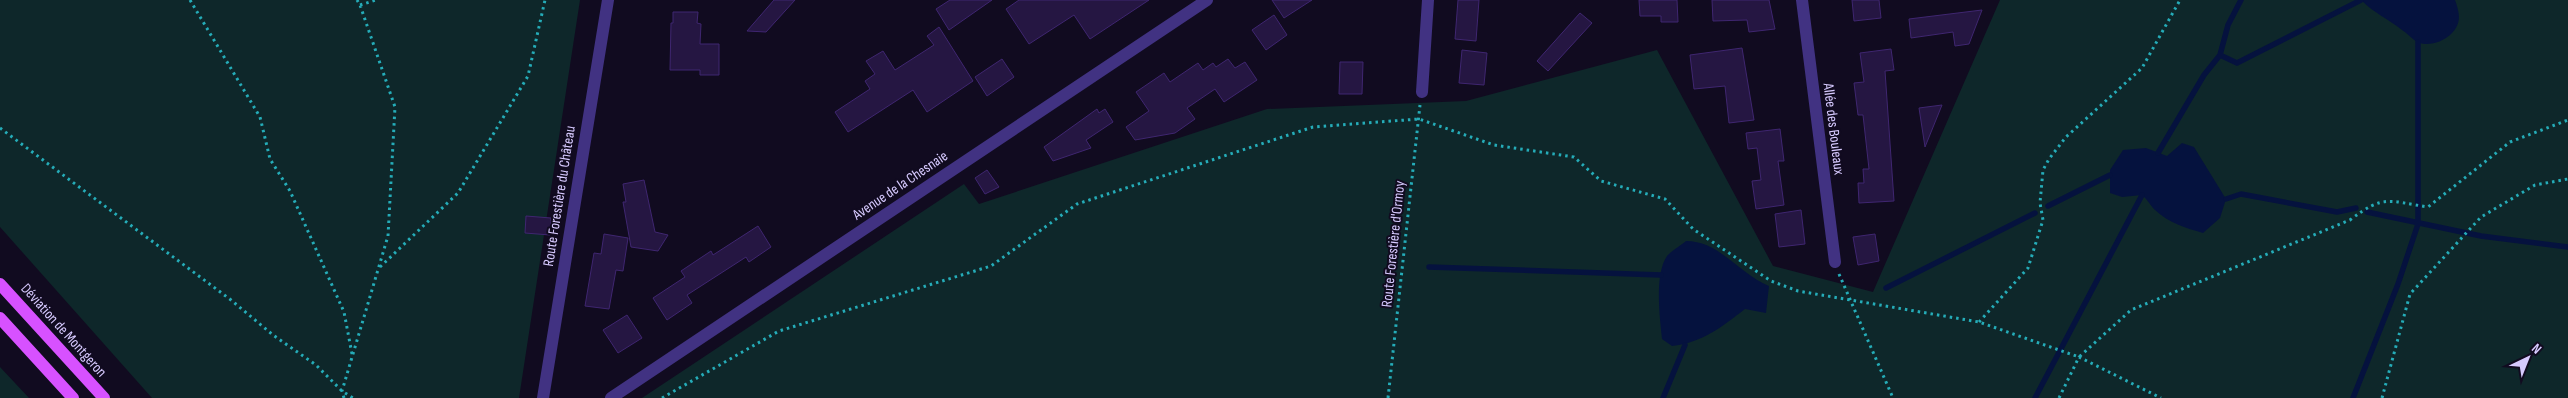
<svg xmlns="http://www.w3.org/2000/svg" width="2568" height="398" viewBox="0 0 2568 398" font-family="'Sofia Sans Condensed',sans-serif">
  <style>
    .green { fill: #0e272a }
    .water { fill: #05123e }
    .lines { fill: none; stroke-linecap: round; stroke-linejoin: round }
    .stream { stroke: #05123e; stroke-width: 5.5 }
    .building { fill: #251642; stroke: #3f2670 }
    .path { stroke: #25acb8; stroke-width: 3; stroke-dasharray: 2.5 4; stroke-linecap: butt }
    .street { stroke: #413282; stroke-width: 12 }
    .primary { stroke: #d751ff; stroke-width: 12 }
    .labels { text-anchor: middle; stroke-width: 4; stroke-linejoin: round; paint-order: stroke }
    .street-label { font-size: 15px; fill: #d7caff; stroke: #110b20 }
  </style>
  <rect width="100%" height="100%" fill="#110b20"/>
  <path class="green" d="M 0,0 L 580,0 L 519,398 L 152,398 L 0,227 Z
    M 2000,0 L 2568,0 L 2568,398 L 642,398 L 964,184 L 979,204 L 1267,109 L 1466,101 L 1657,50 L 1773,266 L 1873,292 Z
    M 0,367 L 29,398 L 0,398 Z"/>
  <path class="water" d="M 2361,0 L 2455,0 C 2460,14 2462,24 2450,35 C 2442,42 2428,47 2417,42 C 2412,39 2407,33 2402,30 C 2388,19 2374,13 2361,0 Z
    M 2182,143 L 2194,147 L 2226,199 L 2220,218 L 2203,233 C 2186,228 2169,223 2155,210 C 2150,205 2148,200 2142,195 L 2122,197 L 2110,193 L 2110,170 L 2123,150 L 2146,148 L 2167,156 Z
    M 1686,241 C 1720,241 1739,274 1769,286 L 1766,313 L 1745,309 C 1723,326 1702,343 1672,346 L 1662,339 C 1660,318 1654,275 1667,256 C 1671,251 1680,246 1686,241 Z"/>
  <g class="lines">
    <path class="stream" d="M 2220,55 L 2237,63 L 2361,0
      M 2158,153 L 2204,75 L 2220,55 L 2228,25 L 2241,0
      M 2226,199 L 2241,194 L 2337,212 L 2356,208
      M 2048,206 L 2110,175
      M 2367,212 L 2481,236 L 2568,247
      M 1429,267 L 1661,275
      M 1886,288 L 2035,213
      M 1663,398 L 1685,345
      M 2035,398 L 2142,195
      M 2353,398 L 2398,284 L 2418,224 L 2418,42"/>
  </g>
  <path class="building" d="M 774,0 L 795,0 L 766,32 L 747,31 Z
    M 950,0 L 992,0 L 949,30 L 936,9 Z
    M 1019,0 L 1149,0 L 1090,39 L 1074,15 L 1029,44 L 1006,9 Z
    M 1272,0 L 1312,0 L 1284,18 Z
    M 1458,0 L 1479,0 L 1476,41 L 1455,39 Z
    M 1639,0 L 1677,0 L 1678,22 L 1661,22 L 1661,16 L 1640,16 Z
    M 1712,0 L 1769,0 L 1775,29 L 1749,32 L 1747,20 L 1713,21 Z
    M 1852,0 L 1879,0 L 1881,18 L 1854,21 Z
    M 1982,10 L 1969,44 L 1955,46 L 1953,32 L 1911,38 L 1909,19 Z
    M 673,12 L 698,12 L 697,23 L 701,24 L 700,44 L 719,44 L 719,75 L 700,75 L 700,70 L 670,70 L 671,23 L 673,23 Z
    M 1580,13 L 1592,23 L 1548,71 L 1537,61 Z
    M 1274,15 L 1287,35 L 1266,50 L 1252,30 Z
    M 939,27 L 973,81 L 927,112 L 913,90 L 848,132 L 835,112 L 870,89 L 865,81 L 875,74 L 866,61 L 883,51 L 895,70 L 934,45 L 927,36 Z
    M 1742,48 L 1754,120 L 1729,123 L 1725,86 L 1694,89 L 1690,55 Z
    M 1891,49 L 1894,70 L 1885,71 L 1894,201 L 1859,203 L 1858,183 L 1864,183 L 1863,169 L 1869,169 L 1863,115 L 1858,115 L 1854,83 L 1864,82 L 1860,53 Z
    M 1462,50 L 1487,53 L 1484,85 L 1459,83 Z
    M 1002,59 L 1014,77 L 987,96 L 975,77 Z
    M 1228,59 L 1235,68 L 1245,62 L 1257,80 L 1224,102 L 1215,89 L 1187,108 L 1195,119 L 1175,133 L 1135,140 L 1126,127 L 1149,111 L 1136,92 L 1164,73 L 1170,82 L 1198,63 L 1203,70 L 1213,63 L 1216,67 Z
    M 1340,62 L 1363,62 L 1362,94 L 1339,94 Z
    M 1942,105 L 1925,147 L 1919,108 Z
    M 1097,109 L 1099,113 L 1105,109 L 1113,122 L 1086,140 L 1091,148 L 1053,161 L 1044,147 Z
    M 1780,129 L 1784,161 L 1778,161 L 1784,205 L 1756,209 L 1752,181 L 1761,180 L 1757,148 L 1748,149 L 1746,133 Z
    M 987,170 L 999,187 L 985,194 L 975,178 Z
    M 644,180 L 655,232 L 668,235 L 658,251 L 631,247 L 623,202 L 626,202 L 623,184 Z
    M 1801,210 L 1805,244 L 1779,247 L 1775,214 Z
    M 526,216 L 551,218 L 550,235 L 525,233 Z
    M 758,226 L 771,247 L 749,262 L 746,257 L 687,295 L 692,303 L 667,320 L 653,298 L 685,277 L 681,271 L 711,251 L 713,255 Z
    M 604,234 L 628,238 L 623,271 L 616,270 L 609,309 L 585,306 L 594,253 L 601,254 Z
    M 1875,234 L 1879,261 L 1858,265 L 1853,237 Z
    M 627,315 L 642,338 L 618,353 L 603,330 Z"/>
  <g class="lines">
    <path class="path" d="M 190,0 L 260,117 L 270,159 L 290,191 L 344,312 L 352,354
      M 360,5 L 376,0
      M 0,128 L 231,300 L 273,335 L 316,365 L 342,391 L 353,398
      M 380,267 L 458,193 L 528,76 L 545,0
      M 1839,274 L 1893,398
      M 1979,322 L 2028,268 L 2043,220 L 2040,203 L 2043,170 L 2049,159 L 2066,137 L 2142,68 L 2180,0
      M 344,398 L 342,391 L 388,236 L 395,107 L 360,5 L 357,0
      M 662,398 L 779,331 L 991,266 L 1077,204 L 1313,127 L 1419,119 L 1494,145 L 1574,157 L 1601,181 L 1665,199 L 1693,229 L 1771,281 L 1798,291 L 1979,322 L 2079,357 L 2131,310 L 2350,220 C 2384,194 2388,201 2428,207 L 2510,142 L 2568,120
      M 1388,398 L 1420,105
      M 2059,398 L 2079,357 L 2161,398
      M 2382,398 L 2410,294 L 2481,217 L 2535,185 L 2568,179"/>
    <path class="street" d="M 1802,0 L 1835,262
      M 1422,92 L 1428,0
      M 543,398 L 608,0
      M 611,398 L 1207,0"/>
    <path class="primary" d="M 0,284 L 104,398
      M 0,318 L 73,398"/>
  </g>
  <g class="labels">
    <g class="street-label">
      <text transform="translate(1834 129) rotate(83)" y="5">Allée des Bouleaux</text>
      <text transform="translate(900 185) rotate(-34)" y="5">Avenue de la Chesnaie</text>
      <text transform="translate(559 196) rotate(-81)" y="5">Route Forestière du Château</text>
      <text transform="translate(1393 244) rotate(-84)" y="5">Route Forestière d'Ormoy</text>
      <text transform="translate(64 330) rotate(48)" y="5">Déviation de Montgeron</text>
    </g>
  </g>
  <g transform="translate(2528 358) rotate(43)" stroke="#110b20" stroke-width="4" paint-order="stroke">
  <path d="M0-4L9 19L0 12L-9 19Z" fill="#d7caff"/>
  <text y="-8" font-size="14" font-weight="bold" text-anchor="middle" fill="#d7caff">N</text>
  </g>
</svg>
